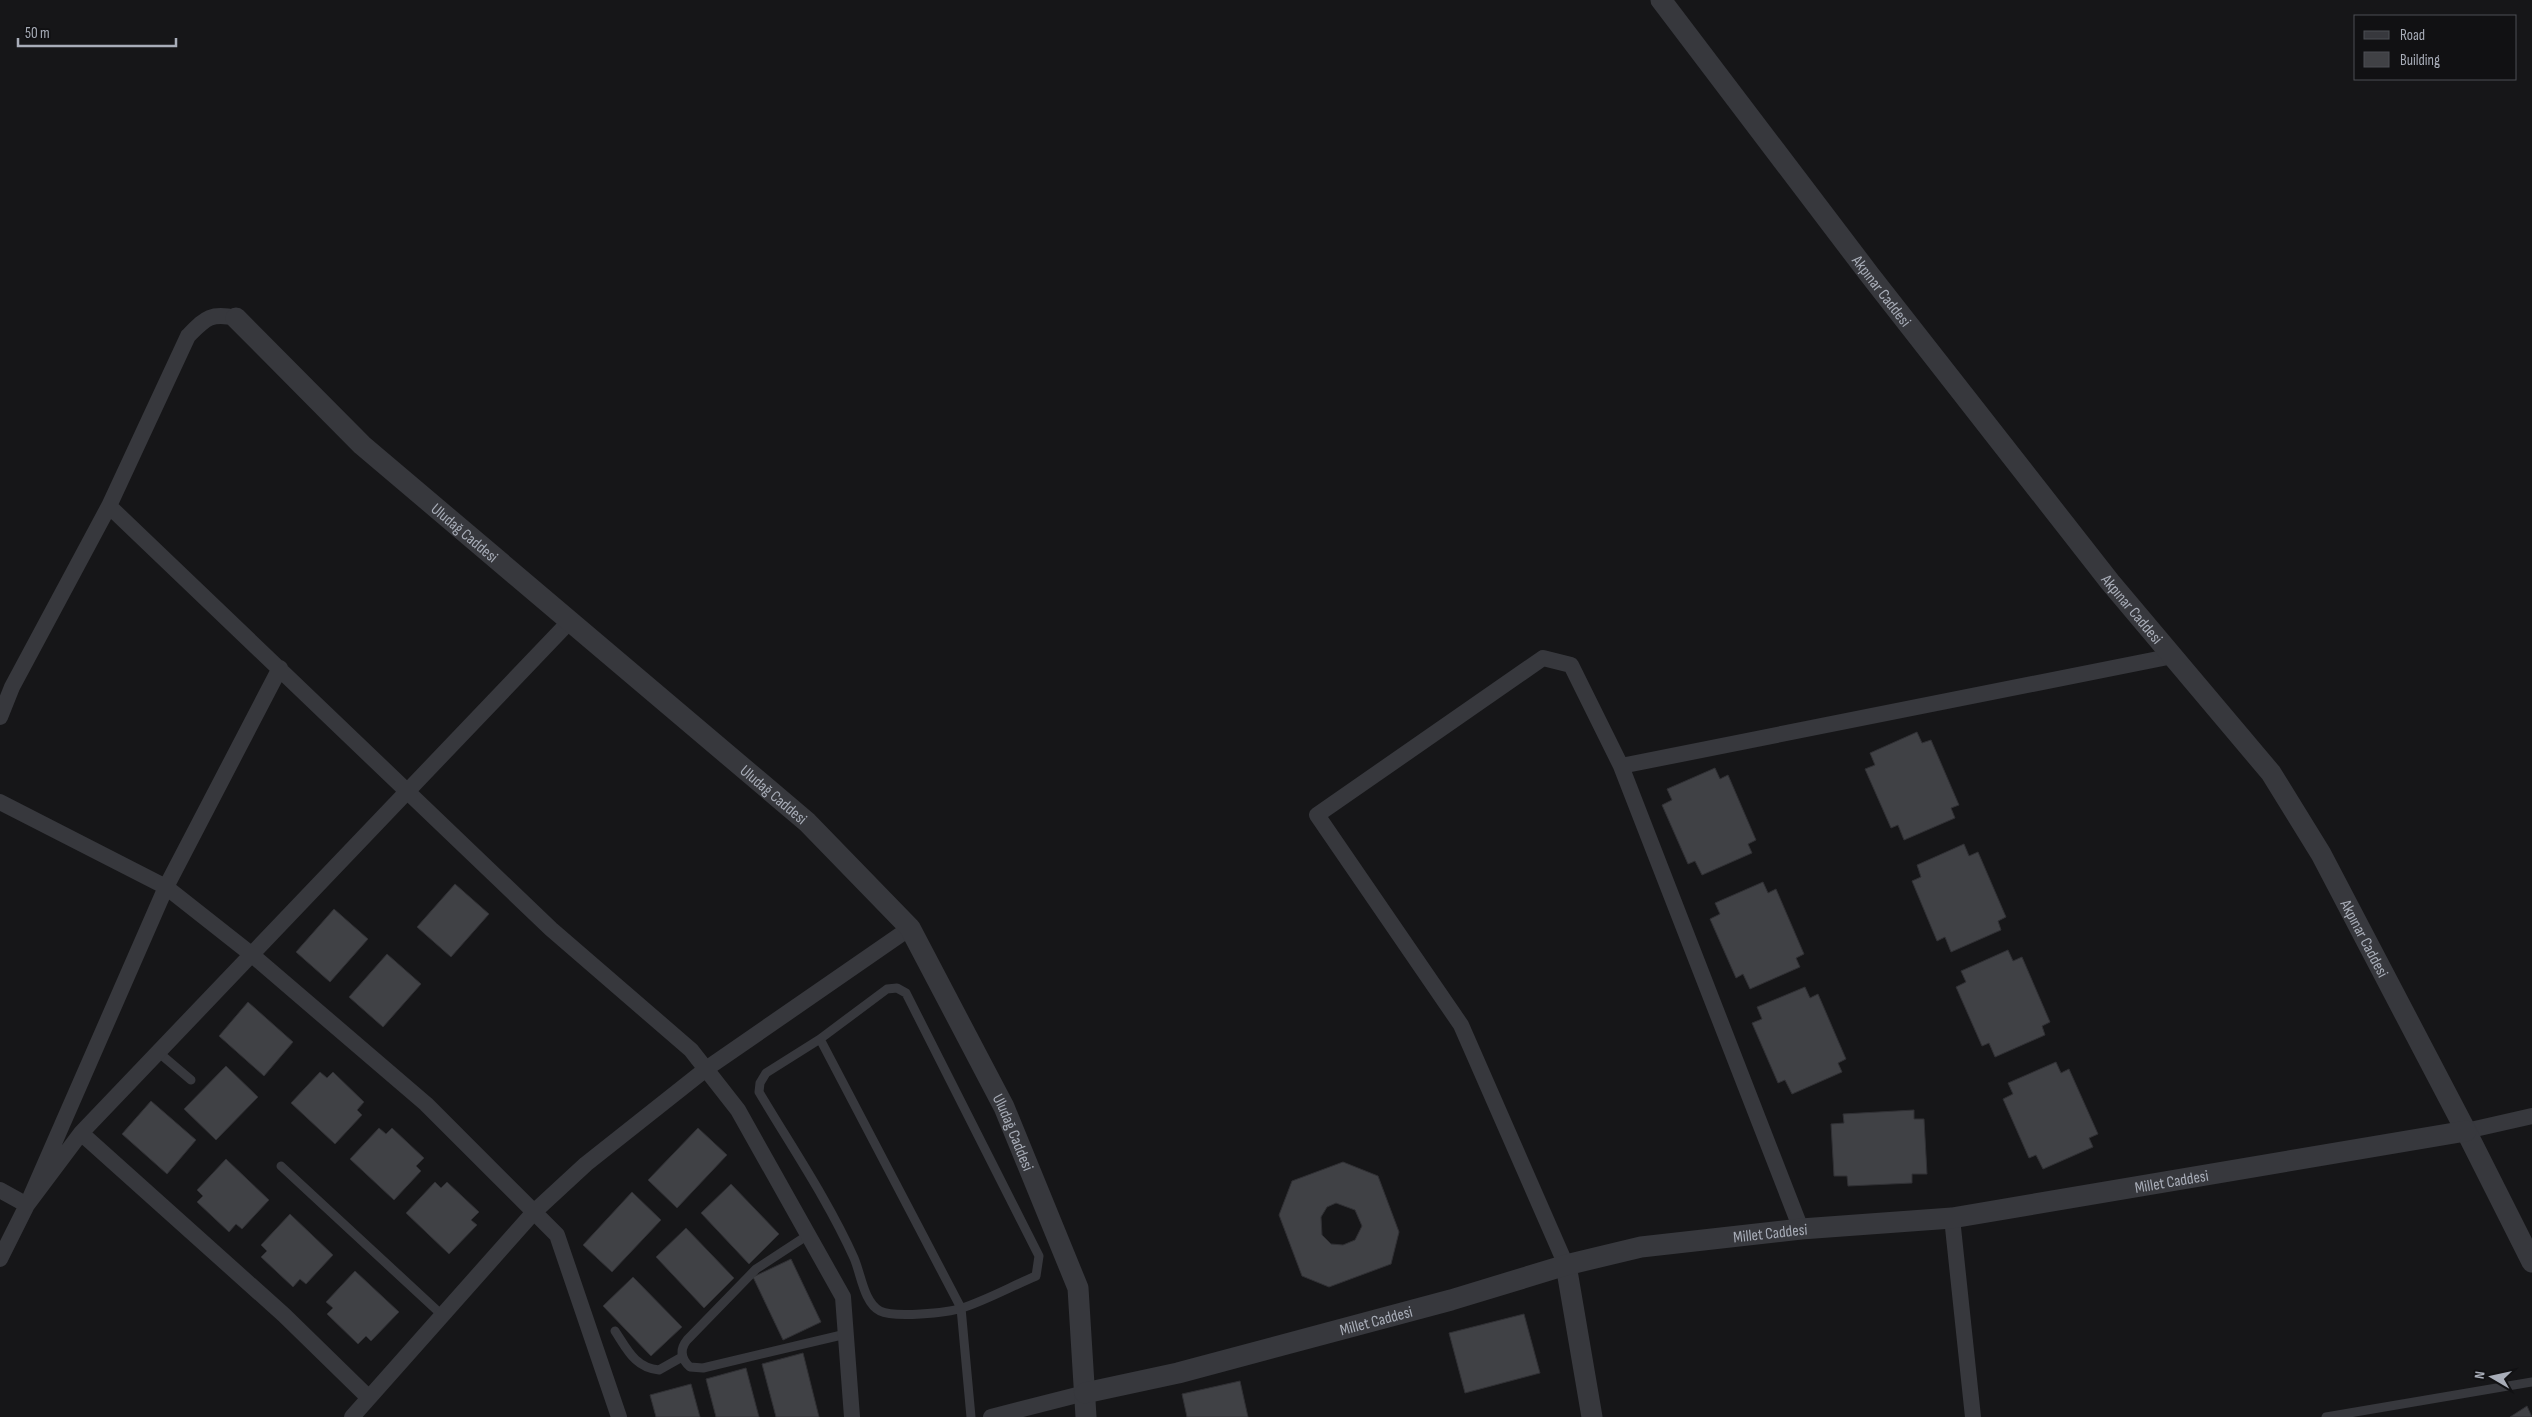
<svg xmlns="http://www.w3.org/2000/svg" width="2532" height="1417" viewBox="0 0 2532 1417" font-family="'Sofia Sans Condensed',sans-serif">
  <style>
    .building { fill: #404145; stroke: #303034; fill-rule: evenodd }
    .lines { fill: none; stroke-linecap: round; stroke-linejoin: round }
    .service { stroke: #37383d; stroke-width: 9 }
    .minor { stroke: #37383d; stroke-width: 16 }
    .tertiary { stroke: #37383d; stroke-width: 21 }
    .labels { text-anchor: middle; stroke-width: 4; stroke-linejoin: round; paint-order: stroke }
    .street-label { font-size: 16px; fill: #a8adb8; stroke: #111113 }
  </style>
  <rect width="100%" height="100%" fill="#161618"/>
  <path class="building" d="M 1917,732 L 1922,743 L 1931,740 L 1959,805 L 1951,808 L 1955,818 L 1904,840 L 1898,825 L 1891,828 L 1865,769 L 1875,765 L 1870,753 Z
    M 1715,768 L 1720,779 L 1728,775 L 1756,840 L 1748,844 L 1752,853 L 1702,875 L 1695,861 L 1688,864 L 1662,805 L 1672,800 L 1667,789 Z
    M 1964,844 L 1969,856 L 1978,852 L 2006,917 L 1998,921 L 2001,930 L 1951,952 L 1945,937 L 1937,941 L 1912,881 L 1921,877 L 1917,865 Z
    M 1763,882 L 1768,893 L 1776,889 L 1804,954 L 1796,958 L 1800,967 L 1750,989 L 1743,974 L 1736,978 L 1710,919 L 1720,914 L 1715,903 Z
    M 455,884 L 489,914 L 451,957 L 417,927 Z
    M 334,909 L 368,939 L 330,982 L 296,952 Z
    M 2008,950 L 2013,961 L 2022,957 L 2050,1022 L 2042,1026 L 2045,1035 L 1995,1057 L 1989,1043 L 1982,1046 L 1956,987 L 1966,982 L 1961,971 Z
    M 387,954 L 421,984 L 383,1027 L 349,997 Z
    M 1805,987 L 1810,998 L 1818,994 L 1846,1059 L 1838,1063 L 1842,1072 L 1792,1094 L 1785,1080 L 1778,1083 L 1752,1023 L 1762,1019 L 1757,1007 Z
    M 248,1002 L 293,1042 L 264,1076 L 219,1036 Z
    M 2056,1062 L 2061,1073 L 2069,1069 L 2098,1134 L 2089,1138 L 2093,1147 L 2043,1169 L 2036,1155 L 2029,1158 L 2003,1099 L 2013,1094 L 2008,1083 Z
    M 226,1066 L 258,1097 L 216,1140 L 184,1109 Z
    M 320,1072 L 327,1078 L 333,1072 L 364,1102 L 357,1110 L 362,1115 L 335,1144 L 291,1103 Z
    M 151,1101 L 196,1140 L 167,1174 L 122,1134 Z
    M 1914,1110 L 1914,1119 L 1924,1119 L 1927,1174 L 1912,1174 L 1912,1183 L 1848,1186 L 1847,1176 L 1834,1176 L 1831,1124 L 1844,1123 L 1843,1114 Z
    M 379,1128 L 386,1134 L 392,1128 L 424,1158 L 416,1166 L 421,1171 L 394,1200 L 350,1159 Z
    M 698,1128 L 727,1155 L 677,1208 L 648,1180 Z
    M 226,1159 L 269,1200 L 242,1229 L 236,1224 L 229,1232 L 197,1202 L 203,1196 L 197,1190 Z
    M 1343,1162 L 1378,1176 L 1399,1232 L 1391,1264 L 1329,1287 L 1302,1276 L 1279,1215 L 1292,1181 ZM 1336,1203 L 1355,1210 L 1362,1226 L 1355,1240 L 1343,1245 L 1331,1244 L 1322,1235 L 1321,1217 L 1327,1207 Z
    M 435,1182 L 441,1188 L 447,1182 L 479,1212 L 471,1220 L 477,1225 L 449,1254 L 406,1213 Z
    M 731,1184 L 779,1234 L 749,1264 L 701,1213 Z
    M 632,1192 L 661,1220 L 612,1272 L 583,1245 Z
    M 290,1214 L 333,1255 L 306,1284 L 300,1279 L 293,1287 L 261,1257 L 267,1251 L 261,1245 Z
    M 686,1228 L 734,1278 L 704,1308 L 656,1257 Z
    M 791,1259 L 821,1322 L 783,1340 L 753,1277 Z
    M 355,1271 L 399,1312 L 371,1341 L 366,1336 L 358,1344 L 327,1314 L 333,1308 L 326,1302 Z
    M 633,1277 L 682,1327 L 651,1356 L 603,1306 Z
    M 1524,1314 L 1540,1373 L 1465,1393 L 1449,1333 Z
    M 803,1353 L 819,1417 L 776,1417 L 762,1364 Z
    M 746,1368 L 759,1417 L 716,1417 L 706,1379 Z
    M 1240,1381 L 1248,1417 L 1187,1417 L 1182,1394 Z
    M 691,1384 L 700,1417 L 656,1417 L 650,1395 Z
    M 2527,1406 L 2532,1417 L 2510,1417 Z"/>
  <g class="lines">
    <path class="service" d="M 897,988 L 906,993 L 1039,1256 L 1036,1276 C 1012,1286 987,1300 962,1308 C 947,1313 894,1318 880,1311 C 864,1303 861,1274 854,1258 C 828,1200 791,1146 759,1092 L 760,1083 L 766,1073 L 820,1039 L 887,989 Z
      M 820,1039 L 961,1308 L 971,1417
      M 158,1052 L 191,1080
      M 281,1166 L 442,1315
      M 808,1235 L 756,1269 L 687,1340 C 679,1350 681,1359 690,1367 L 703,1368 L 846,1334
      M 615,1331 C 627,1349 635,1368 659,1370 L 682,1357
      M 2326,1417 L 2532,1382"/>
    <path class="minor" d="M 109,506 L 551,929 L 691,1050 L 738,1110 L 843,1297 L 852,1417
      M 0,717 L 12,687 L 109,506 L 188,336 C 205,319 210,312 236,318
      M 1621,766 L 2173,656
      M 0,802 L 166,887 L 251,954 L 426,1104 L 557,1235 L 619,1417
      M 2466,1131 L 2532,1116
      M 81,1133 L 284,1315 L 369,1398
      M 0,1190 L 27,1205 L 166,887 L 280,668
      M 1952,1218 L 1973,1417
      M 0,1259 L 27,1205 L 81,1133 L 570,621
      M 1566,1265 L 1461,1025 L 1317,815 L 1543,658 L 1571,665 L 1621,766 L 1801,1229
      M 352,1417 L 534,1212 L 586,1164 L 706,1069 L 910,928
      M 991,1417 L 1085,1393"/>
    <g class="tertiary">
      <path id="s1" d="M 1661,0 L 1869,274 L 2110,582 L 2271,773 L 2321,854 L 2466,1131 L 2532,1262"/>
      <path id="s2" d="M 236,318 L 362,445 L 807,822 L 910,928 L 1004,1107 L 1078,1288 L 1086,1417"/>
      <path d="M 1566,1265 L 1592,1417"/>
      <path id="s3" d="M 1085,1393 L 1178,1373 L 1451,1300 L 1566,1265 L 1641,1247 L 1801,1229 L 1952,1218 L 2466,1131"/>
    </g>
  </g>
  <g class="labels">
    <g class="street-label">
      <text dy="6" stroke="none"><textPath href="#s1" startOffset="365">Akpınar Caddesi</textPath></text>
      <text dy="6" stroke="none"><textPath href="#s2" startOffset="314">Uludağ Caddesi</textPath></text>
      <text dy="6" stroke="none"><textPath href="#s1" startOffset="770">Akpınar Caddesi</textPath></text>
      <text dy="6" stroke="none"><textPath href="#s2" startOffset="719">Uludağ Caddesi</textPath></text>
      <text dy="6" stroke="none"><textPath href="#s1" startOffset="1175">Akpınar Caddesi</textPath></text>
      <text dy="6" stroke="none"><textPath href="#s2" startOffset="1139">Uludağ Caddesi</textPath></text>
      <text dy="6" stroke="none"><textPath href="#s3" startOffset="1110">Millet Caddesi</textPath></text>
      <text dy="6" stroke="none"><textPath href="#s3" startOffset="705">Millet Caddesi</textPath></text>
      <text dy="6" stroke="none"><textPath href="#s3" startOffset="300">Millet Caddesi</textPath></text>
    </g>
  </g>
  <rect x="2354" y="15" width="162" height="65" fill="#111113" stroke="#4d4f55"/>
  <rect x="2364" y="31" width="25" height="8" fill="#37383d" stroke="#4d4f55"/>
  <text x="2400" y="40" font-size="15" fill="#a8adb8">Road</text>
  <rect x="2364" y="52" width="25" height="15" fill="#404145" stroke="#4d4f55"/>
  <text x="2400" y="65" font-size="15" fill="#a8adb8">Building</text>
  <g transform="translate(2492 1377) rotate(279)" stroke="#111113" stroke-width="4" paint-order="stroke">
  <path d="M0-4L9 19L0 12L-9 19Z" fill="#a8adb8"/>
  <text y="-8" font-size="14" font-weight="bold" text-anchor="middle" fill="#a8adb8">N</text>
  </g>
  <path d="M18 38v8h158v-8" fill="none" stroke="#a8adb8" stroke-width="2.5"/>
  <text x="25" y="38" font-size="15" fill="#a8adb8" stroke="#111113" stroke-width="4" paint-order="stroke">50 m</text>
</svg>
